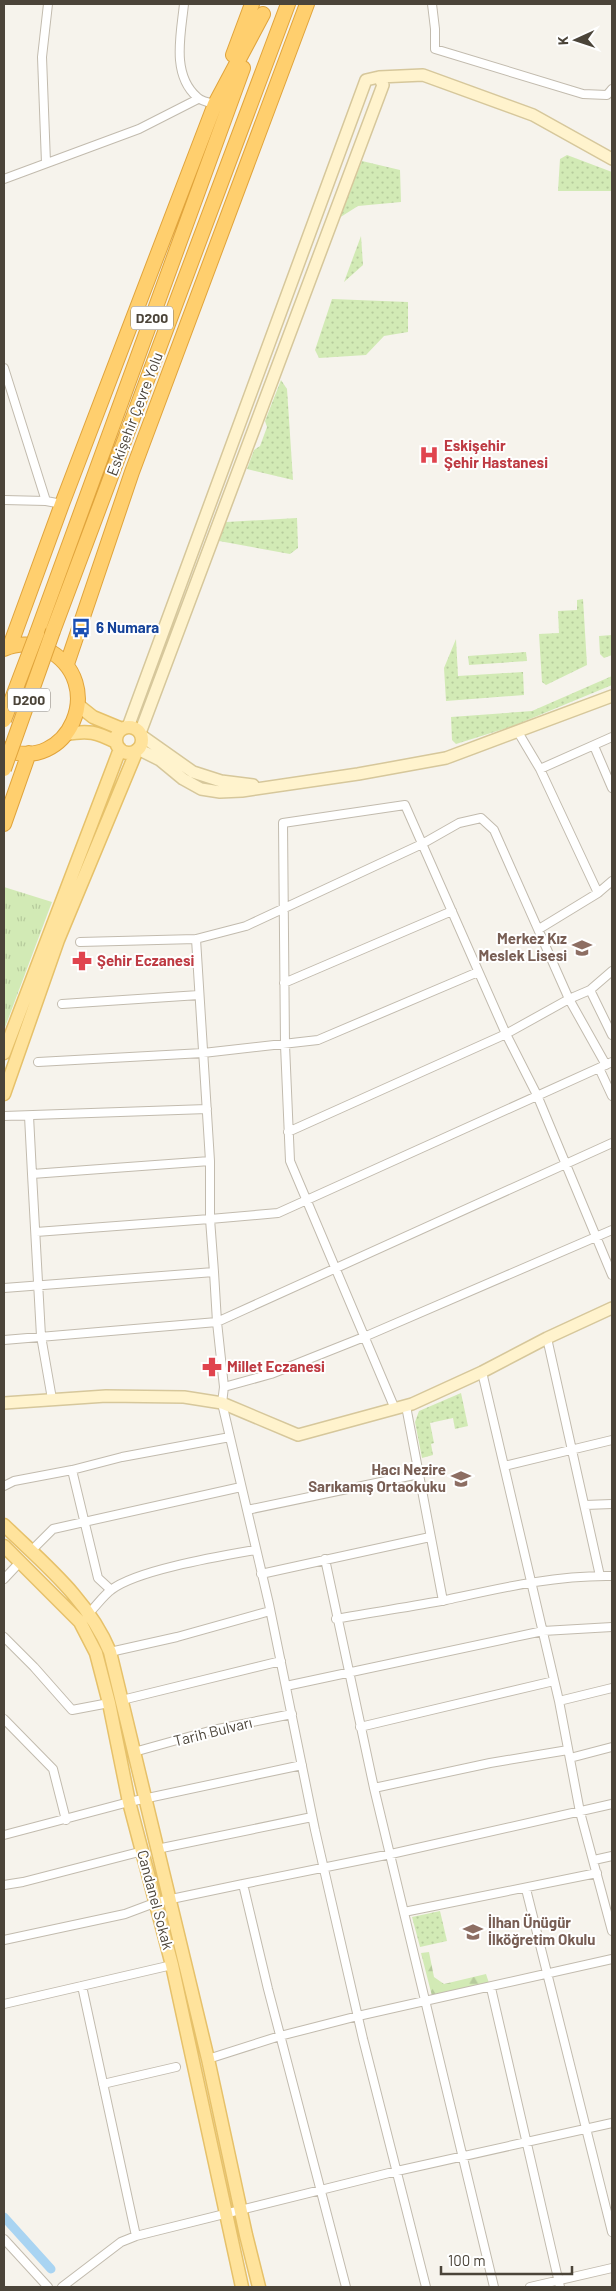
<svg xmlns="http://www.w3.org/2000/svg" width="616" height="2291" viewBox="0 0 616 2291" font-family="Barlow,sans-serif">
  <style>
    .grass { fill: url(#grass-dots) }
    .forest { fill: url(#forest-firs) }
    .park { fill: url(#park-tufts) }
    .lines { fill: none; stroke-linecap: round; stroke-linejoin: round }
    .canal { stroke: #a9d4f2; stroke-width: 9 }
    .street-casing { stroke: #c2bbae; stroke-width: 10 }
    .secondary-casing { stroke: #d6c79b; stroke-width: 14 }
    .primary-casing { stroke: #e6c16a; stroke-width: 15 }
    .highway-casing { stroke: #e0a43c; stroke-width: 16 }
    .street { stroke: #fff; stroke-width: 8 }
    .secondary { stroke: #fff3cd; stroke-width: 11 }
    .primary { stroke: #ffe39c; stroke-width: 12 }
    .highway { stroke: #ffcf6e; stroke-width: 14 }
    .highway-bridge-casing { stroke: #e0a43c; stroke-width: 16; stroke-linecap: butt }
    .highway-bridge { stroke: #ffcf6e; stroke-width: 14 }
    .labels { text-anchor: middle; stroke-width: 4; stroke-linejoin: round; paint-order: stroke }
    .shield { fill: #fff; stroke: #817c74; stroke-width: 1 }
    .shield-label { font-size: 14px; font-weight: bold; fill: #4b4439 }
    .street-label { font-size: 15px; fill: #4b4439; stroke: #fff }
    .health-label { font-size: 15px; font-weight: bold; fill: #be3a42; stroke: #fff; text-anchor: start }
    .transit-label { font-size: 15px; font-weight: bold; fill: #164399; stroke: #fff; text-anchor: start }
    .education-label { font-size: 15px; font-weight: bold; fill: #785e54; stroke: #fff; text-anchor: end }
  </style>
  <defs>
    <pattern id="grass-dots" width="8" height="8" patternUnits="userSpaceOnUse" patternTransform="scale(1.25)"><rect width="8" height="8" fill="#d2eab5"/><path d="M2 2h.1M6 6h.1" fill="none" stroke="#b6ca9c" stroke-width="1.8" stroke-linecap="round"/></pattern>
    <pattern id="forest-firs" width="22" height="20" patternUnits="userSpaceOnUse" patternTransform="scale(1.25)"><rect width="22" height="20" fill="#d2eab5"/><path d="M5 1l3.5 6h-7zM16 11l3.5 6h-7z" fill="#b6ca9c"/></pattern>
    <pattern id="park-tufts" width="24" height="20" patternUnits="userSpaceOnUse" patternTransform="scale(1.25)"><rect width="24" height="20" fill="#d2eab5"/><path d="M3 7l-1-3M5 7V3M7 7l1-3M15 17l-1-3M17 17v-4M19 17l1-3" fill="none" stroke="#b6ca9c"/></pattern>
  </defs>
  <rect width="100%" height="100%" fill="#f6f3ec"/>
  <path class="grass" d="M 567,155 L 612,172 L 612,191 L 558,191 L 560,159 Z
    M 362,161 L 400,170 L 401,202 L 358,206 L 339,218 Z
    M 361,236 L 363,265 L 344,282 Z
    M 332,299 L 408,302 L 408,332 L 384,336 L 366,355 L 319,358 L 315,350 Z
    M 281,380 L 287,389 L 293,480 L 247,469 L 254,450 L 260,446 L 267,427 L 265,421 Z
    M 297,518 L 298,548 L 290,554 L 219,541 L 226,522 Z
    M 583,599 L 587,665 L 546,685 L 542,682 L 539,634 L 559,633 L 558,611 L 577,610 L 577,600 Z
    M 612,635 L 612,655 L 604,658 L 600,654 L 599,636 Z
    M 456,639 L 458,676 L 523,672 L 524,695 L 446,701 L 444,668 Z
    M 526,652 L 527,661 L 469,665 L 468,656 Z
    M 612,676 L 612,685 L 513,726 L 456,744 L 452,740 L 451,717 L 532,711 Z
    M 461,1393 L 468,1426 L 455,1429 L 453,1418 L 430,1423 L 434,1443 L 431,1444 L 433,1455 L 422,1458 L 415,1422 L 419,1411 Z
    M 440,1911 L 447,1941 L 420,1947 L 412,1917 Z"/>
  <path class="forest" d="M 429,1952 L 434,1977 L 444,1984 L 486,1974 L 489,1983 L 432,1996 L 421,1953 Z"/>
  <path class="park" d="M 4,887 L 52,902 L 4,1030 Z"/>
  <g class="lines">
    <path class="canal" d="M 4,2217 L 51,2269"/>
    <defs>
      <path id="street" d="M 184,4 C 181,34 171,74 197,97 C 201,101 210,103 215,104
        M 432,4 L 435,29 L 435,49 L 583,94 L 607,95 L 612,89
        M 46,163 L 42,57 L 48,4
        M 4,179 L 139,129 L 198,99
        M 4,368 L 46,501
        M 4,500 L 46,501 L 62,504
        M 518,732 L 540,769
        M 594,746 L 612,788
        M 598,893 L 612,881
        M 539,929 L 598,893 L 540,769 L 612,737
        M 196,939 L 210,1161
        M 80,942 L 196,939 L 246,926 L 422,844 L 459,823 L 481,818 L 494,830 L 569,999 L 506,1034 L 288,1132
        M 284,983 L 452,911
        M 590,990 L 612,1035
        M 62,1004 L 199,995
        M 38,1062 L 203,1053 L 318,1040 L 478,972
        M 606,1065 L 569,999 L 590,990 L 612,971
        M 599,1068 L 612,1096
        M 4,1116 L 207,1109
        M 29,1116 L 32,1174
        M 36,1232 L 210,1219 L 214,1272
        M 4,1288 L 214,1272 L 217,1322 L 4,1340
        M 547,1338 L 600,1576
        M 482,1372 L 559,1701 L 580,1812 L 612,1931
        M 224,1387 L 271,1374 L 364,1337 L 612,1230
        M 52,1399 L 41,1336 L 32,1174 L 210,1161 L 210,1219 L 278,1213 L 612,1062
        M 406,1406 L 443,1601
        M 395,1409 L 290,1161 L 285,1045 L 283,823 L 405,805 L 506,1034 L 537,1095 L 612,1275
        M 504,1466 L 612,1440
        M 72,1470 L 98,1578 L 111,1590
        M 4,1486 L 14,1481 L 72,1470 L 122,1457 L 230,1437
        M 585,1505 L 612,1504
        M 247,1510 L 419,1474
        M 31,1551 L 53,1529 L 241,1487
        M 325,1559 L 374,1788 L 494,2287
        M 261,1574 L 430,1537
        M 4,1579 L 20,1562
        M 90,1612 C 97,1605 103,1596 111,1590 C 136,1570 221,1556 255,1550
        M 336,1619 C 373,1612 410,1607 446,1600 C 501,1588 555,1575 612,1576
        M 4,1637 L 34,1667 L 72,1710 L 109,1703
        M 110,1652 L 177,1637 L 270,1611
        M 286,1686 L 543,1631 L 612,1627
        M 122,1700 L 281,1661
        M 559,1701 L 612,1688
        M 4,1719 L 53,1769 L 66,1820
        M 360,1727 L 554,1681
        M 134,1752 L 213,1730 L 292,1714
        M 570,1758 L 612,1747
        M 374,1788 L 490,1763 L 568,1750
        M 4,1835 L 129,1802 L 302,1765
        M 157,1849 L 312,1817
        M 594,1860 L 612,1856
        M 4,1885 L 23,1882 L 143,1851
        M 526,1889 L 612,2232
        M 404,1912 L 597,1873
        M 4,1940 L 125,1914 L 157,1902 L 243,1884
        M 82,1986 L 136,2236
        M 491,1988 L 560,2287
        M 4,2004 L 172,1965
        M 208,2059 L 280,2036 L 358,2016 L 612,1959
        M 103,2084 L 176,2067
        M 4,2239 L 48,2287
        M 62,2287 L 121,2242 L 136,2236 L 397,2171 L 612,2123
        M 346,2287 L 268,1989 L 243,1884 L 391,1854 L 612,1804
        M 426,2287 L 363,2039 L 315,1830 L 269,1604 L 222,1403 L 224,1387 L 217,1322 L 612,1143
        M 530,2287 L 612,2268"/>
      <path id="secondary" d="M 379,77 L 423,75 L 533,115 L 612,159
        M 128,727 L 366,80 L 379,77 L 383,85 L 140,733
        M 142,736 L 193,772 L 221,781 L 253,785
        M 138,749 L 160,760 L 183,779 L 201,789 L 220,792 L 242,791 L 358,774 L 446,758 L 612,696
        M 4,1403 L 106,1396 L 184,1397 L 222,1403 L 298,1435 L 412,1404 L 482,1372 L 547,1338 L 612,1308"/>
      <path id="primary" d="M 78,705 L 93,717 L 122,729
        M116 740a13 13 0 1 1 26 0a13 13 0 1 1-26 0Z
        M 66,734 C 89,730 96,732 116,742
        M 4,1053 L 120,749
        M 4,1094 L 58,940 L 137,750
        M 4,1525 C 44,1564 88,1599 110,1652 L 208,2059 L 246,2235 L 259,2287
        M 4,1546 L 80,1622 L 96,1653 L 109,1703 L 129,1802 L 172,1965 L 242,2287"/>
      <path id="highway" d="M 233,55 L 252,4
        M 53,631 L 288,4
        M 37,633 L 243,68
        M 10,646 L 62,504 L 215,104 L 263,14
        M 67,664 L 132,472 L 307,4
        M 4,749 C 68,776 110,682 46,649 C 33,643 17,643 4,649
        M 4,824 L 29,753"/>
    </defs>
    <use href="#street" class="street-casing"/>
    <use href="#secondary" class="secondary-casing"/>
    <use href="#primary" class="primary-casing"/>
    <use href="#highway" class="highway-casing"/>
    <use href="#street" class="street"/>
    <use href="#secondary" class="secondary"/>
    <use href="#primary" class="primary"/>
    <use href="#highway" class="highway"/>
    <defs>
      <path id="highway-bridge" d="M 4,720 L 37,633
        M 4,769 L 53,631"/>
    </defs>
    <use href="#highway-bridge" class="highway-bridge-casing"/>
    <use href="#highway-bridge" class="highway-bridge"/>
  </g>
  <defs>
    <symbol id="hospital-bare" viewBox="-9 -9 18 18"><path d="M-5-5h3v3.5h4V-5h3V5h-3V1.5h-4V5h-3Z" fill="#e0444e" stroke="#fff" stroke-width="2.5" paint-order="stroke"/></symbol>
    <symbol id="bus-bare" viewBox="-9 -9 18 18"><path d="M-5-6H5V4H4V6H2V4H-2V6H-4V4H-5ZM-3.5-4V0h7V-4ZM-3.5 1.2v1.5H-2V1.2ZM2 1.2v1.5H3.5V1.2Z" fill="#1a4fb4" stroke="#fff" stroke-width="2.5" paint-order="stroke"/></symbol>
    <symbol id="school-bare" viewBox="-9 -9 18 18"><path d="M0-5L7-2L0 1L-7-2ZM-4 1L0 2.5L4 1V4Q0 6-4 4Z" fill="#8d6e63" stroke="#fff" stroke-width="2.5" paint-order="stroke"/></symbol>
    <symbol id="pharmacy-bare" viewBox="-9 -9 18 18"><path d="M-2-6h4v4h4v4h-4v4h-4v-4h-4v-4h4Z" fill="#e0444e" stroke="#fff" stroke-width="2.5" paint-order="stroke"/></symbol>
  </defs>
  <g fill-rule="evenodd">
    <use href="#hospital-bare" x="415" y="441" width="28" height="28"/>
    <use href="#bus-bare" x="67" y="614" width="28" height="28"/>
    <use href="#school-bare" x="568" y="934" width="28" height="28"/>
    <use href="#pharmacy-bare" x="68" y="947" width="28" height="28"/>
    <use href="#pharmacy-bare" x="198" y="1353" width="28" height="28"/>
    <use href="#school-bare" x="447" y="1465" width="28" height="28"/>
    <use href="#school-bare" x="459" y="1918" width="28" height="28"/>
  </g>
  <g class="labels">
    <g class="shield">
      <rect x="131" y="306.5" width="42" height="23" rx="4"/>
      <rect x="8" y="688.5" width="42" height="23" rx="4"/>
    </g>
    <g class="shield-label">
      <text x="152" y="323">D200</text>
      <text x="29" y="705">D200</text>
    </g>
    <g class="street-label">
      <text transform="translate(135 414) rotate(-69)" y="5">Eskişehir Çevre Yolu</text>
      <text transform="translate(213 1732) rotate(-14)" y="5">Tarih Bulvarı</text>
      <text transform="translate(155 1900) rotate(75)" y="5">Candanel Sokak</text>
    </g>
    <g class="health-label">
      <text x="444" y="451">Eskişehir<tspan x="444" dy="17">Şehir Hastanesi</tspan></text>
      <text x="97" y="966">Şehir Eczanesi</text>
      <text x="227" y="1372">Millet Eczanesi</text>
    </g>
    <g class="transit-label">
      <text x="96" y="633">6 Numara</text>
    </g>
    <g class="education-label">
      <text x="567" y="944">Merkez Kız<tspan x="567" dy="17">Meslek Lisesi</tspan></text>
      <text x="446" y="1475">Hacı Nezire<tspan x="446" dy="17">Sarıkamış Ortaokuku</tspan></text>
      <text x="488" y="1928" text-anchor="start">İlhan Ünügür<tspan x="488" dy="17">İlköğretim Okulu</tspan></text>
    </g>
  </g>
  <rect width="616" height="2291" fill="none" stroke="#4b4439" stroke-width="10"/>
  <g transform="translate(576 40) rotate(267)" stroke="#ffffff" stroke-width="4" paint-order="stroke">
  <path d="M0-4L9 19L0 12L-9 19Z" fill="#4b4439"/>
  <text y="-8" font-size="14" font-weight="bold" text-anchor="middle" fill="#4b4439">K</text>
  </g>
  <path d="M441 2266v8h131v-8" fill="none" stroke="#4b4439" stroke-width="2.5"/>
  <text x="448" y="2266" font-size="15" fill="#4b4439" stroke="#ffffff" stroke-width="4" paint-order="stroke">100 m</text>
</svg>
